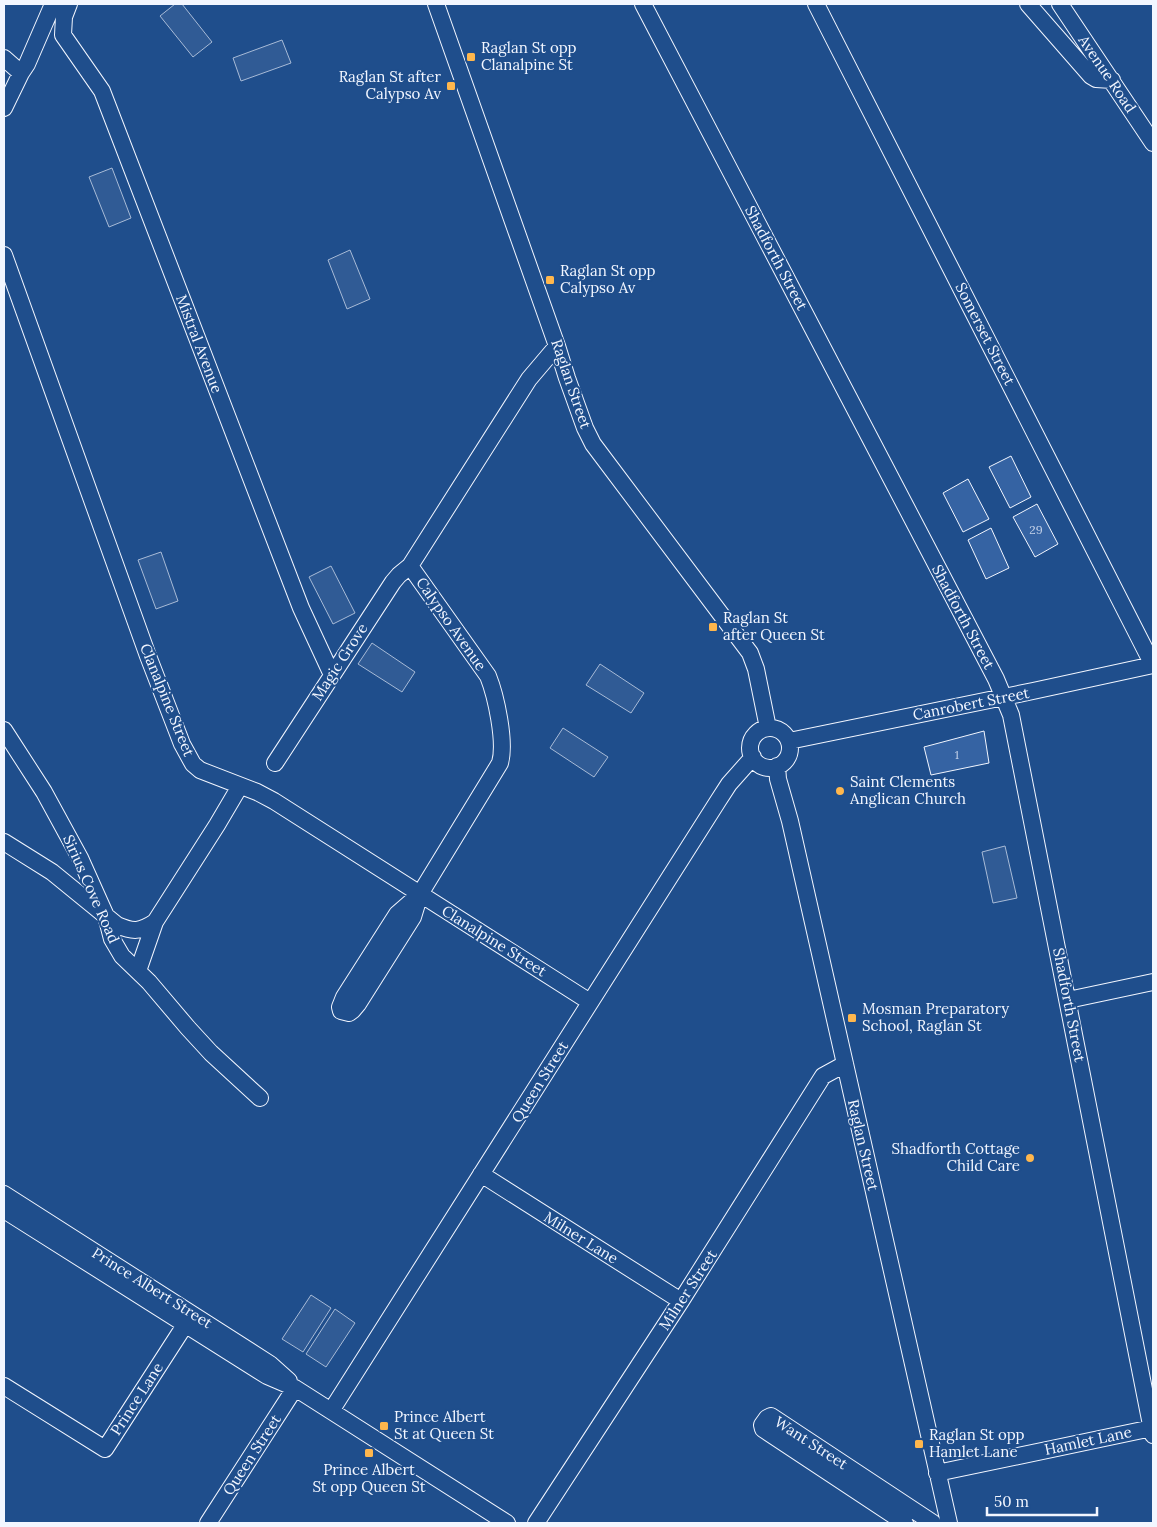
<svg xmlns="http://www.w3.org/2000/svg" width="1157" height="1527" viewBox="0 0 1157 1527" font-family="Lora,serif">
  <style>
    .green { fill: #305b95; stroke: #a8bbd7 }
    .building { fill: #3563a3; stroke: #f2f6ff }
    .lines { fill: none; stroke-linecap: round; stroke-linejoin: round }
    .minor-casing { stroke: #f2f6ff; stroke-width: 18 }
    .minor { stroke: #1f4e8c; stroke-width: 16 }
    .poi-dot { fill: #ffb74d; stroke: #1f4e8c; stroke-width: 2 }
    .labels { text-anchor: middle; stroke-width: 4; stroke-linejoin: round; paint-order: stroke }
    .number-label { font-size: 12px; fill: #c3d1e8 }
    .poi-label { font-size: 15px; fill: #f2f6ff; stroke: #1f4e8c; text-anchor: start }
    .street-label { font-size: 15px; fill: #f2f6ff; stroke: #1f4e8c }
  </style>
  <rect width="100%" height="100%" fill="#1f4e8c"/>
  <path class="green" d="M 175,4 L 182,4 L 212,42 L 193,57 L 160,16 Z
    M 282,40 L 291,63 L 241,81 L 233,58 Z
    M 112,168 L 131,218 L 109,227 L 89,177 Z
    M 350,250 L 370,299 L 347,309 L 328,260 Z
    M 161,552 L 178,601 L 156,609 L 138,560 Z
    M 331,566 L 355,613 L 333,624 L 309,577 Z
    M 372,643 L 415,672 L 402,692 L 358,664 Z
    M 600,664 L 644,693 L 631,713 L 586,685 Z
    M 563,728 L 608,757 L 594,777 L 550,748 Z
    M 1005,846 L 1017,898 L 993,903 L 982,852 Z
    M 311,1295 L 331,1308 L 303,1352 L 282,1339 Z
    M 335,1309 L 355,1323 L 326,1367 L 306,1354 Z"/>
  <path class="building" d="M 1011,456 L 1031,497 L 1010,508 L 989,467 Z
    M 968,479 L 989,519 L 963,532 L 943,493 Z
    M 1037,504 L 1058,544 L 1035,557 L 1013,517 Z
    M 991,528 L 1009,568 L 986,579 L 968,540 Z
    M 984,731 L 989,763 L 931,775 L 924,747 Z"/>
  <g class="lines">
    <defs>
      <path id="minor" d="M 69,4 L 64,17 L 63,35 L 102,91 L 301,608 L 332,675
        M 436,4 L 557,346 L 567,378 L 585,428 L 593,444 L 750,653 L 756,669 L 768,728
        M 643,4 L 996,679 L 1011,715 L 1153,1435
        M 816,4 L 1153,665
        M 1028,4 L 1091,76 L 1096,79 L 1112,80
        M 1060,4 L 1153,143
        M 4,58 L 21,73
        M 4,108 L 21,73 L 27,64 L 53,4
        M 4,255 L 148,656 L 182,744 L 193,764 L 200,770 L 257,792 L 274,801 L 590,1002
        M750 748a20 20 0 1 1 40 0a20 20 0 1 1-40 0Z
        M 4,730 L 44,792 L 80,858 L 106,916 L 112,939 L 122,956 L 149,982 L 188,1028 L 211,1053 L 260,1098
        M 789,741 L 1033,691 L 1153,665
        M 275,763 L 393,582 L 399,575 L 410,566
        M 777,766 L 778,779 L 790,821 L 949,1523
        M 4,842 L 52,872 L 117,925 C 133,932 140,932 155,922 L 217,825 L 240,786
        M 420,894 L 397,914 L 344,997 L 340,1007 L 341,1011 L 349,1013 L 353,1010 L 358,1004 L 413,917 L 420,894 L 500,763 C 506,742 496,696 488,676 L 410,566 L 529,379 L 557,346
        M 138,971 L 155,922
        M 1068,1000 L 1153,982
        M 481,1174 L 681,1301
        M 4,1194 L 270,1364 L 289,1381
        M 4,1210 L 267,1376 L 295,1388 L 507,1523
        M 4,1386 L 105,1449 L 185,1325
        M 331,1411 L 718,801 L 729,784 L 753,757
        M 937,1473 L 1152,1428
        M 208,1523 L 295,1388
        M 536,1523 L 681,1301 L 823,1076 L 845,1064
        M 905,1523 L 763,1429 L 762,1425 L 767,1418 L 771,1416 L 933,1523"/>
    </defs>
    <use href="#minor" class="minor-casing"/>
    <use href="#minor" class="minor"/>
  </g>
  <g class="poi-dot">
    <rect x="466" y="52" width="10" height="10" rx="2.5"/>
    <rect x="446" y="81" width="10" height="10" rx="2.5"/>
    <rect x="545" y="275" width="10" height="10" rx="2.5"/>
    <rect x="708" y="622" width="10" height="10" rx="2.5"/>
    <circle cx="840" cy="791" r="5"/>
    <rect x="847" y="1013" width="10" height="10" rx="2.5"/>
    <circle cx="1030" cy="1158" r="5"/>
    <rect x="379" y="1421" width="10" height="10" rx="2.5"/>
    <rect x="914" y="1439" width="10" height="10" rx="2.5"/>
    <rect x="364" y="1448" width="10" height="10" rx="2.5"/>
  </g>
  <g class="labels">
    <g class="number-label">
      <text x="1036" y="534">29</text>
      <text x="957" y="759">1</text>
    </g>
    <g class="poi-label">
      <text x="481" y="53">Raglan St opp<tspan x="481" dy="17">Clanalpine St</tspan></text>
      <text x="441" y="82" text-anchor="end">Raglan St after<tspan x="441" dy="17">Calypso Av</tspan></text>
      <text x="560" y="276">Raglan St opp<tspan x="560" dy="17">Calypso Av</tspan></text>
      <text x="723" y="623">Raglan St<tspan x="723" dy="17">after Queen St</tspan></text>
      <text x="850" y="787">Saint Clements<tspan x="850" dy="17">Anglican Church</tspan></text>
      <text x="862" y="1014">Mosman Preparatory<tspan x="862" dy="17">School, Raglan St</tspan></text>
      <text x="1020" y="1154" text-anchor="end">Shadforth Cottage<tspan x="1020" dy="17">Child Care</tspan></text>
      <text x="394" y="1422">Prince Albert<tspan x="394" dy="17">St at Queen St</tspan></text>
      <text x="929" y="1440">Raglan St opp<tspan x="929" dy="17">Hamlet Lane</tspan></text>
      <text x="369" y="1475" text-anchor="middle">Prince Albert<tspan x="369" dy="17">St opp Queen St</tspan></text>
    </g>
    <g class="street-label">
      <text transform="translate(1107 74) rotate(56)" y="5">Avenue Road</text>
      <text transform="translate(776 258) rotate(62)" y="5">Shadforth Street</text>
      <text transform="translate(985 334) rotate(63)" y="5">Somerset Street</text>
      <text transform="translate(199 344) rotate(69)" y="5">Mistral Avenue</text>
      <text transform="translate(571 384) rotate(71)" y="5">Raglan Street</text>
      <text transform="translate(963 617) rotate(62)" y="5">Shadforth Street</text>
      <text transform="translate(451 624) rotate(55)" y="5">Calypso Avenue</text>
      <text transform="translate(340 662) rotate(-57)" y="5">Magic Grove</text>
      <text transform="translate(167 700) rotate(68)" y="5">Clanalpine Street</text>
      <text transform="translate(971 704) rotate(-11)" y="5">Canrobert Street</text>
      <text transform="translate(91 889) rotate(66)" y="5">Sirius Cove Road</text>
      <text transform="translate(494 941) rotate(32)" y="5">Clanalpine Street</text>
      <text transform="translate(1069 1005) rotate(79)" y="5">Shadforth Street</text>
      <text transform="translate(540 1082) rotate(-58)" y="5">Queen Street</text>
      <text transform="translate(863 1145) rotate(77)" y="5">Raglan Street</text>
      <text transform="translate(581 1238) rotate(32)" y="5">Milner Lane</text>
      <text transform="translate(152 1288) rotate(32)" y="5">Prince Albert Street</text>
      <text transform="translate(688 1290) rotate(-57)" y="5">Milner Street</text>
      <text transform="translate(137 1399) rotate(-57)" y="5">Prince Lane</text>
      <text transform="translate(1088 1441) rotate(-12)" y="5">Hamlet Lane</text>
      <text transform="translate(811 1443) rotate(33)" y="5">Want Street</text>
      <text transform="translate(252 1455) rotate(-57)" y="5">Queen Street</text>
    </g>
  </g>
  <rect width="1157" height="1527" fill="none" stroke="#f2f6ff" stroke-width="10"/>
  <path d="M987 1507v8h110v-8" fill="none" stroke="#f2f6ff" stroke-width="2.5"/>
  <text x="994" y="1507" font-size="15" fill="#f2f6ff" stroke="#1f4e8c" stroke-width="4" paint-order="stroke">50 m</text>
</svg>
